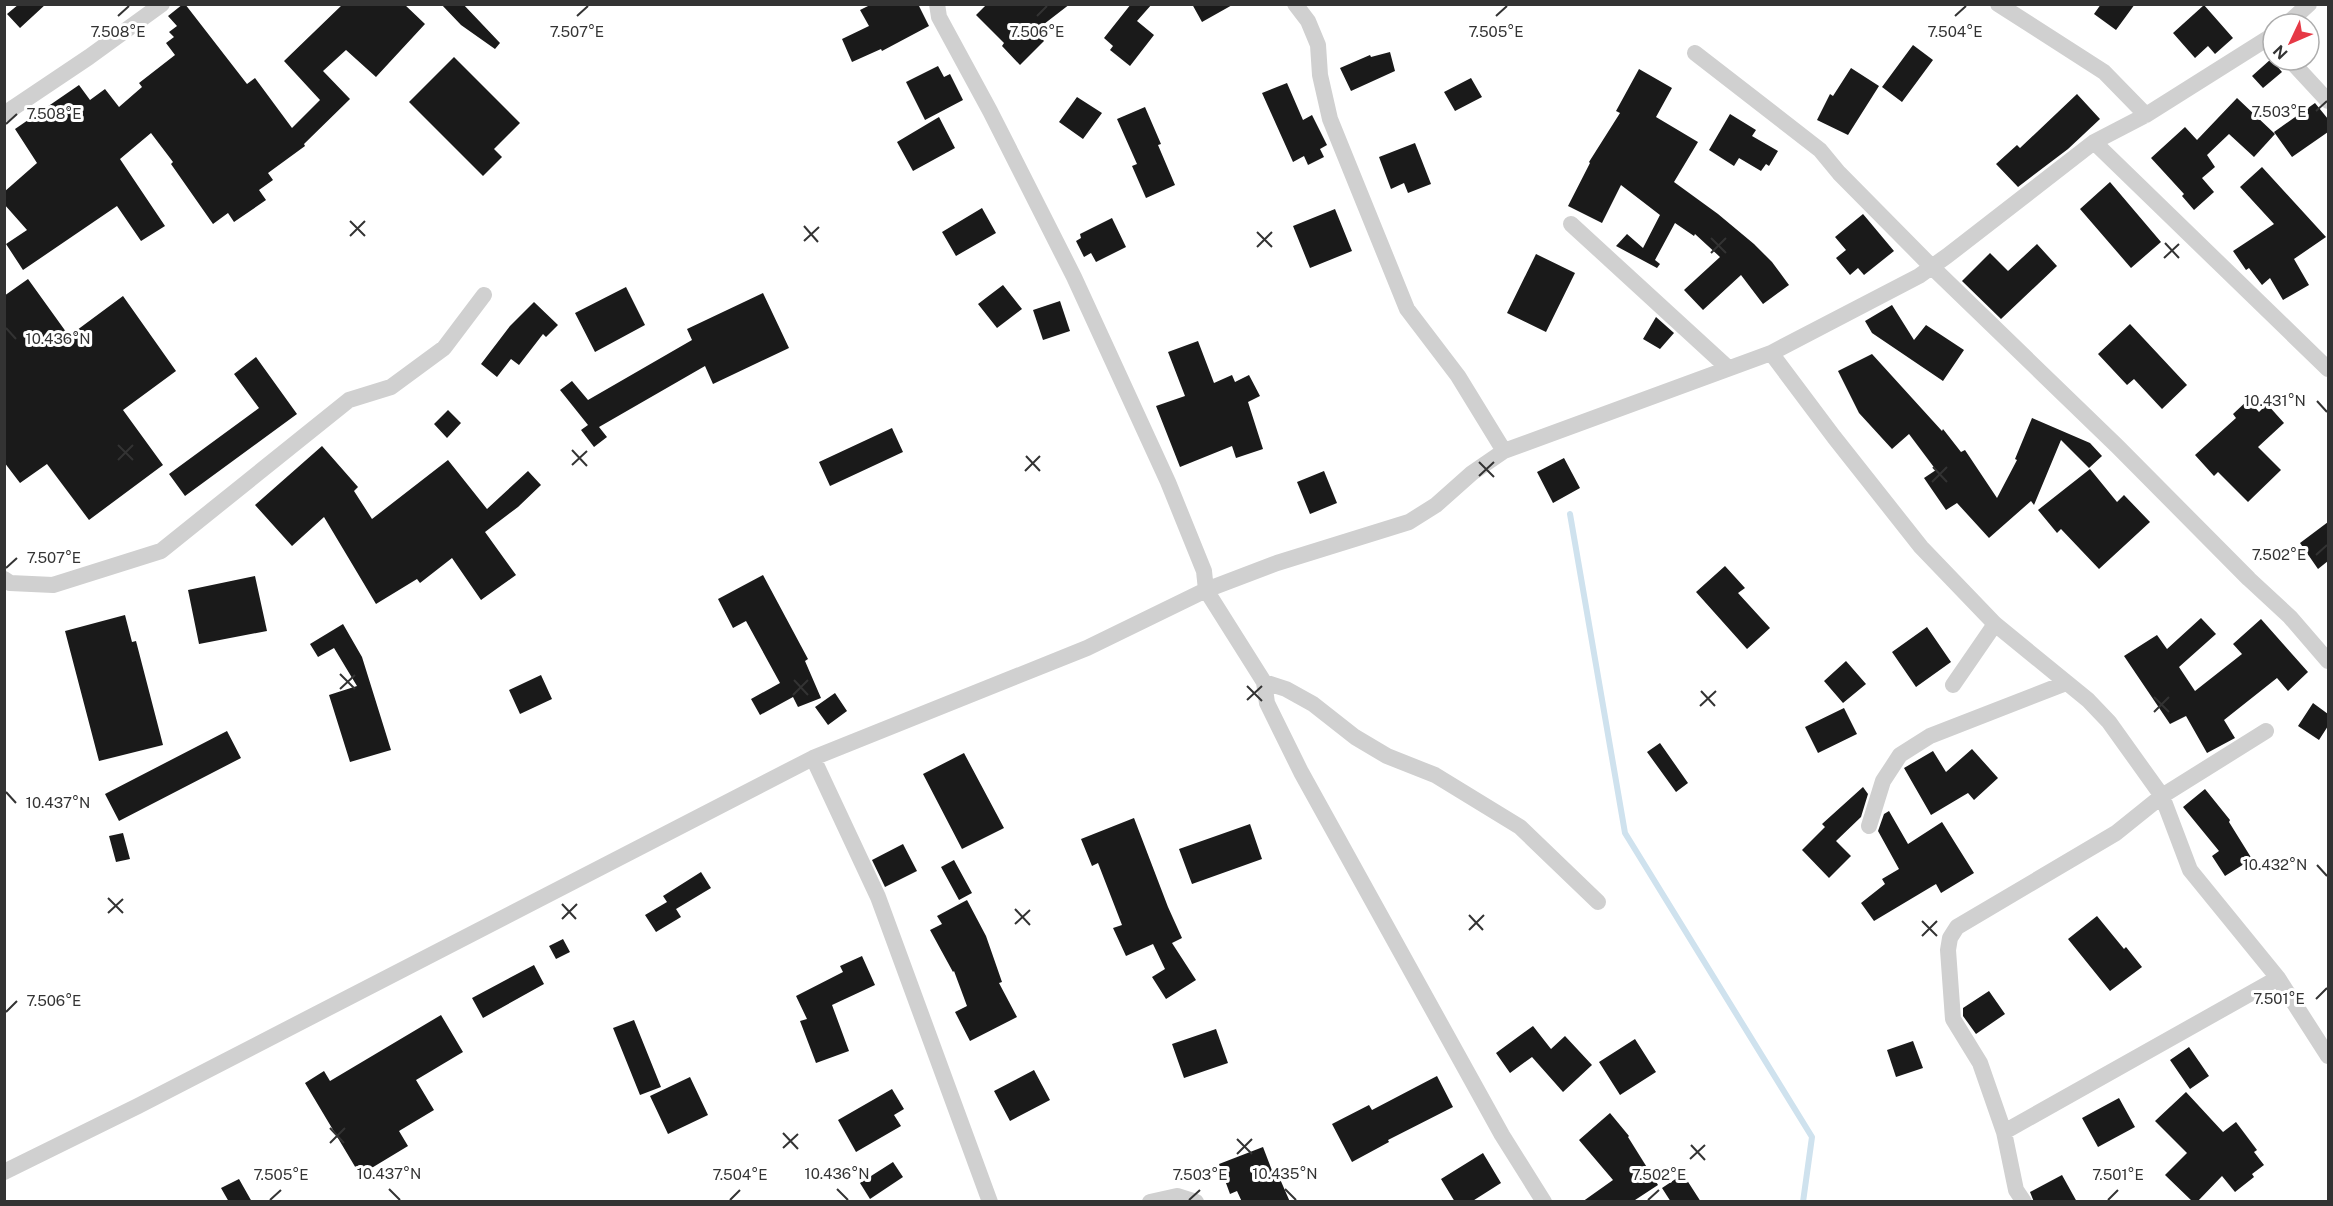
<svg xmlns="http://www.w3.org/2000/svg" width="2333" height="1206" viewBox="0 0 2333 1206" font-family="'Public Sans',sans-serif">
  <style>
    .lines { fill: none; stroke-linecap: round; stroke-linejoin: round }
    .stream { stroke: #cfe2ee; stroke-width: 6 }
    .building { fill: #1a1a1a }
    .minor { stroke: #d0d0d0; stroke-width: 16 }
    .ticks { fill: none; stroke: #333; stroke-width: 2 }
    .ticks-label { font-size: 15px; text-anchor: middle; fill: #333; stroke: #fff; stroke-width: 6; stroke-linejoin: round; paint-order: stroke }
  </style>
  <rect width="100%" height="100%" fill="#fff"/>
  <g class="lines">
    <path class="stream" d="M 1570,514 L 1625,833 L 1812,1137 L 1803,1202"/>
  </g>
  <path class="building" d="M 19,4 L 46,4 L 20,28 L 7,14 Z
    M 183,4 L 185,4 L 247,84 L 255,78 L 292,128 L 320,100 L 284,61 L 343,4 L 404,4 L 425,24 L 376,77 L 346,50 L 323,71 L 350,99 L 304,144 L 305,146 L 268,173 L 273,180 L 259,190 L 266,200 L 234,222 L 228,213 L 213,224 L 171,164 L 173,162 L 151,133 L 120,159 L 165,226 L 141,241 L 117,206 L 23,270 L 6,244 L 27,230 L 4,204 L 4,192 L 37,163 L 15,129 L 79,85 L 90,100 L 105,89 L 119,107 L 142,87 L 139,83 L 175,55 L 166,43 L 174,37 L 169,32 L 177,26 L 168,16 Z
    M 441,4 L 463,4 L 500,43 L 495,49 L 461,25 Z
    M 872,4 L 918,4 L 929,26 L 882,51 L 881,49 L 852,62 L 842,39 L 869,26 L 860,10 Z
    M 987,4 L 1070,4 L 1035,31 L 1044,41 L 1020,65 L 1002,46 L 1004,43 L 976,15 Z
    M 1131,4 L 1152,4 L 1137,21 L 1154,35 L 1130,66 L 1110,50 L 1113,46 L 1104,38 Z
    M 1192,4 L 1234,4 L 1202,22 Z
    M 2101,4 L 2135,4 L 2116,30 L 2094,14 Z
    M 2204,5 L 2233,38 L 2215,54 L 2208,46 L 2195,58 L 2173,33 Z
    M 1913,45 L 1933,60 L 1902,102 L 1882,87 Z
    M 1390,52 L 1395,71 L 1351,91 L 1340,68 L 1370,55 L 1371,57 Z
    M 454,57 L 520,123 L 494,149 L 502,157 L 483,176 L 409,102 Z
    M 2271,59 L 2282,72 L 2263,88 L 2252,76 Z
    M 938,66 L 944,77 L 950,74 L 963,100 L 925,120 L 906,82 Z
    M 1851,68 L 1879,86 L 1848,135 L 1817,120 L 1830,94 L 1833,96 Z
    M 1639,69 L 1672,88 L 1656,117 L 1698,142 L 1674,182 L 1718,214 L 1754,244 L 1772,262 L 1789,285 L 1763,304 L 1741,275 L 1703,310 L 1684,290 L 1720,257 L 1695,234 L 1694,236 L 1675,223 L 1655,260 L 1660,264 L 1657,268 L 1616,246 L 1627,234 L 1643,248 L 1660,215 L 1621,185 L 1602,223 L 1568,206 L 1590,163 L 1589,162 L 1620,113 L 1616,111 Z
    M 1471,78 L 1482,97 L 1455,111 L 1444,92 Z
    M 1287,83 L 1303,120 L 1312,115 L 1327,145 L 1320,149 L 1324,157 L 1308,165 L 1304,156 L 1293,162 L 1262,93 Z
    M 2077,94 L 2100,119 L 2068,149 L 2018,187 L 1996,164 L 2017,145 L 2020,148 Z
    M 1077,97 L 1102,113 L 1083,139 L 1059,122 Z
    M 2237,98 L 2275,134 L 2254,157 L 2229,134 L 2207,155 L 2215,167 L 2202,178 L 2214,192 L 2194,210 L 2182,196 L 2184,194 L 2151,158 L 2185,127 L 2197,140 Z
    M 2315,103 L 2328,119 L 2328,132 L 2292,157 L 2274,132 Z
    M 1145,107 L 1161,144 L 1158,145 L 1175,185 L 1146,198 L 1132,166 L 1137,164 L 1117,119 Z
    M 1730,114 L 1756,130 L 1752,136 L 1778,151 L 1769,166 L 1766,164 L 1761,171 L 1739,158 L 1734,166 L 1709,150 Z
    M 939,117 L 955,148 L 913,171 L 897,142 Z
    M 1415,143 L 1431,184 L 1408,193 L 1404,183 L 1391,189 L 1379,157 Z
    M 2262,167 L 2326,237 L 2294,259 L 2309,285 L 2283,300 L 2270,278 L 2262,285 L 2249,268 L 2246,270 L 2233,251 L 2274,224 L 2240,187 Z
    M 2110,182 L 2161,242 L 2131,268 L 2080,209 Z
    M 982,208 L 996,233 L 956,256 L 942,232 Z
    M 1335,209 L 1352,251 L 1310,268 L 1293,226 Z
    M 1863,214 L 1894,251 L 1864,275 L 1858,268 L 1850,275 L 1836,258 L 1846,250 L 1835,237 Z
    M 1112,218 L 1126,247 L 1096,262 L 1091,253 L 1084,257 L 1076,241 L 1081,238 L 1080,234 Z
    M 2037,244 L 2057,266 L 2001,319 L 1962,281 L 1990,253 L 2008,271 Z
    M 1536,254 L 1575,273 L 1546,332 L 1507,313 Z
    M 28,279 L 69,336 L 123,296 L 176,371 L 123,410 L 163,465 L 89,520 L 47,464 L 20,483 L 4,462 L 4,296 Z
    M 1003,285 L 1022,309 L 997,328 L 978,304 Z
    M 626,287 L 645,325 L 595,352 L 575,313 Z
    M 763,293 L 789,348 L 713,384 L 705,366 L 599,427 L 607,437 L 594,447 L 581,430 L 588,425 L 560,390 L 572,381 L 588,400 L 692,340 L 687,329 Z
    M 1060,301 L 1070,331 L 1043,340 L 1033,310 Z
    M 534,302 L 558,325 L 546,337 L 543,334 L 519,365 L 511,359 L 497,377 L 481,364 L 510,326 Z
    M 1892,305 L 1914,340 L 1926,325 L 1964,350 L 1943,381 L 1872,333 L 1865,321 Z
    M 1656,317 L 1674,333 L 1660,349 L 1643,339 Z
    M 2130,324 L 2187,385 L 2162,409 L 2134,379 L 2127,385 L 2098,354 Z
    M 1198,341 L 1214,383 L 1232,375 L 1235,382 L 1249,375 L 1260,396 L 1248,402 L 1263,449 L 1236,458 L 1232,446 L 1180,467 L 1156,406 L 1185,396 L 1168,352 Z
    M 1872,354 L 1942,431 L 1943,429 L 1961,452 L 1965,450 L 1997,498 L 2017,460 L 2015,459 L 2032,418 L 2090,443 L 2102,456 L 2089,468 L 2061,440 L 2034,505 L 2031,501 L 1989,538 L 1957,503 L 1946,510 L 1924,478 L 1936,470 L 1909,434 L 1892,449 L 1859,413 L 1838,371 Z
    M 256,357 L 297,414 L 185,496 L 169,474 L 259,408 L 234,374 Z
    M 2248,400 L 2259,412 L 2267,404 L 2284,423 L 2258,447 L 2281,470 L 2248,502 L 2218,472 L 2214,476 L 2195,455 L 2236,418 L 2233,414 Z
    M 448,410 L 461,423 L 447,438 L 434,424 Z
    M 892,428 L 903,452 L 830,486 L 819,462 Z
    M 322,446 L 358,487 L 354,491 L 372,519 L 448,460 L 487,509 L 528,471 L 541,485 L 518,507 L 485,532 L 516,575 L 481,600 L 452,558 L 420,583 L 417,579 L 376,604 L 324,517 L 292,546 L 255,505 Z
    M 1564,458 L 1580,488 L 1553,503 L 1537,472 Z
    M 2090,469 L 2117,502 L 2124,495 L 2150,522 L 2099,569 L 2061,529 L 2057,533 L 2038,510 Z
    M 1324,471 L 1337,503 L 1310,514 L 1297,482 Z
    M 2328,522 L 2328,561 L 2318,569 L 2300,543 Z
    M 1725,566 L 1745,588 L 1738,593 L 1770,628 L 1747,649 L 1696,592 Z
    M 763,575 L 808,659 L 805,661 L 821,698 L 798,707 L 793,697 L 760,715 L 751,699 L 780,683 L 746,621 L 733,628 L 718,599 Z
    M 255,576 L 267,631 L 199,644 L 188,590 Z
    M 125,615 L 132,642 L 136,641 L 163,745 L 99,761 L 65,631 Z
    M 2201,618 L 2216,634 L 2179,667 L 2195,691 L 2242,654 L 2233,644 L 2261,619 L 2308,672 L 2288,691 L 2277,678 L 2224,720 L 2235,738 L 2207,753 L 2186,716 L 2170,724 L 2124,656 L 2157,635 L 2167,649 Z
    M 343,624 L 362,657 L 391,750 L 350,762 L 329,695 L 357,686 L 334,648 L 318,657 L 310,644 Z
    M 1927,627 L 1951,662 L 1916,687 L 1892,652 Z
    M 1846,661 L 1866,684 L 1843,703 L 1824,681 Z
    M 541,675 L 552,699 L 520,714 L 509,690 Z
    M 835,693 L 847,711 L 828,725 L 815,707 Z
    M 2313,703 L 2328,714 L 2328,726 L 2319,740 L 2298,726 Z
    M 1844,708 L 1857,734 L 1818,753 L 1805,727 Z
    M 227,731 L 241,758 L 119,821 L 105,794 Z
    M 1660,743 L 1688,783 L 1676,792 L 1647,752 Z
    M 1972,749 L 1998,778 L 1974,800 L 1968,793 L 1931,815 L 1904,768 L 1933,751 L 1946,772 Z
    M 964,753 L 1004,828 L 962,849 L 923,774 Z
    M 1863,787 L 1868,794 L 1861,817 L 1836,841 L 1851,856 L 1829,878 L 1802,850 L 1825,827 L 1822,824 Z
    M 2205,789 L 2230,820 L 2229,822 L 2252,859 L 2225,876 L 2212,856 L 2219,851 L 2183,807 Z
    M 1889,811 L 1908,844 L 1942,822 L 1974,873 L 1941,893 L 1936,884 L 1874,921 L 1861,903 L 1885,884 L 1882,879 L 1899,869 L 1878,831 L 1884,814 Z
    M 1134,818 L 1168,907 L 1182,938 L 1172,943 L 1196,980 L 1166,999 L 1152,977 L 1165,969 L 1153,944 L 1126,956 L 1113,928 L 1122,925 L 1098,863 L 1092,866 L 1081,839 Z
    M 1250,824 L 1262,859 L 1192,884 L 1179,849 Z
    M 123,833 L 130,859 L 116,862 L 109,836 Z
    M 903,844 L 917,871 L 885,887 L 872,860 Z
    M 954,860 L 972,893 L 959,900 L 941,867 Z
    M 701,872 L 711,888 L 676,909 L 681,917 L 656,932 L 645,915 L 667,902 L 663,896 Z
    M 967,900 L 986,936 L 1002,982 L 999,983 L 1017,1017 L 970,1041 L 955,1012 L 967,1006 L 954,971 L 953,972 L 930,930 L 942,924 L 937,916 Z
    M 2097,916 L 2124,949 L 2126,947 L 2142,967 L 2110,991 L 2068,939 Z
    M 563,939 L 570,952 L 556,959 L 549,946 Z
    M 862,956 L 875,985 L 832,1005 L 849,1051 L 816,1063 L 800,1021 L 807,1019 L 796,996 L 843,972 L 840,966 Z
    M 534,965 L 544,984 L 483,1018 L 472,998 Z
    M 1989,991 L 2005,1014 L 1976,1034 L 1963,1016 L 1963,1008 Z
    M 441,1015 L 463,1052 L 416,1080 L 434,1110 L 399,1131 L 408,1146 L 360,1175 L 305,1083 L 324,1071 L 330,1081 Z
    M 634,1020 L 661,1087 L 640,1095 L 613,1028 Z
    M 1533,1026 L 1551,1049 L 1565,1036 L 1592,1065 L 1563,1092 L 1532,1057 L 1510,1073 L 1496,1053 Z
    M 1216,1029 L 1228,1063 L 1184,1078 L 1172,1044 Z
    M 1635,1039 L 1656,1072 L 1620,1095 L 1599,1062 Z
    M 1913,1041 L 1923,1068 L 1896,1077 L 1887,1050 Z
    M 2189,1047 L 2209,1076 L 2190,1089 L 2170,1060 Z
    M 1034,1070 L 1050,1100 L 1010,1121 L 994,1091 Z
    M 1437,1076 L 1453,1107 L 1388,1140 L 1389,1142 L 1352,1162 L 1332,1124 L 1369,1105 L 1372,1110 Z
    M 690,1077 L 708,1115 L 668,1134 L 650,1096 Z
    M 892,1089 L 904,1109 L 894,1115 L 901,1126 L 856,1152 L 838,1120 Z
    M 2186,1092 L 2223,1132 L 2236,1122 L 2257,1150 L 2254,1152 L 2264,1165 L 2252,1174 L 2254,1177 L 2235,1192 L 2222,1176 L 2197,1202 L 2193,1202 L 2165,1175 L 2187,1153 L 2155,1121 Z
    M 2119,1098 L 2135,1127 L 2098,1147 L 2082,1118 Z
    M 1610,1113 L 1629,1136 L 1628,1137 L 1658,1185 L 1632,1202 L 1582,1202 L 1613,1180 L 1579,1140 Z
    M 1263,1147 L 1276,1181 L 1280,1179 L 1290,1202 L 1242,1202 L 1237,1191 L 1230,1194 L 1219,1164 Z
    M 1483,1153 L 1501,1183 L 1471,1202 L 1455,1202 L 1441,1179 Z
    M 893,1162 L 903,1177 L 870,1199 L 860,1183 Z
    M 1683,1174 L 1701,1202 L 1671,1202 L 1662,1188 Z
    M 2062,1175 L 2077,1202 L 2034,1202 L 2030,1192 Z
    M 239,1179 L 252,1202 L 229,1202 L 221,1188 Z"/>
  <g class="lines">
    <path class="minor" d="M 937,4 L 939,17 L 990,111 L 1074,277 L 1168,482 L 1204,571 L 1206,590 L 1264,682 L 1267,703 L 1301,772 L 1502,1135 L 1544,1202
      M 1295,4 L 1308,21 L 1318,45 L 1320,75 L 1330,119 L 1407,309 L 1458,376 L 1504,451
      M 1998,4 L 2104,72 L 2146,115
      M 2287,24 L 2309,4
      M 1695,53 L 1820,150 L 1839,173 L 1932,267 L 2117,446 L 2249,579 L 2290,617 L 2328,661
      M 2290,60 L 2328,101
      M 4,114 L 89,57 L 162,4
      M 2094,142 L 2328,369
      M 1571,224 L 1727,367
      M 1771,353 L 1834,437 L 1921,547 L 1995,624 L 2088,700 L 2109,722 L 2162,796 L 2190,870 L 2278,978 L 2328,1056
      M 4,579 L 10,583 L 53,585 L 161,551 L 349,400 L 391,387 L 444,348 L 484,295
      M 1264,682 L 1286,689 L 1313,704 L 1355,737 L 1387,756 L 1435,775 L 1520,827 L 1598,902
      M 1953,685 L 1995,624
      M 813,758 L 878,897 L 990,1202
      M 1869,826 L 1883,781 L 1900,755 L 1930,736 L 2066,683
      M 2004,1132 L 2278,978
      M 4,1172 L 138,1106 L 813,758 L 1087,648 L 1206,590 L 1277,563 L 1409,522 L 1436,505 L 1472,473 L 1504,451 L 1771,353 L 1919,276 L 1947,256 L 2094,142 L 2146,115 L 2273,35
      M 1150,1202 L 1177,1196 L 1196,1202
      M 2024,1202 L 2016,1190 L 2004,1132 L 1980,1063 L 1953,1019 L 1948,950 L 1950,938 L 1957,927 L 2116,833 L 2162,796 L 2266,731"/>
  </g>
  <path class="ticks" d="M 118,16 L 129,6M 577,16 L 588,6M 1037,16 L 1047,6M 1496,16 L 1507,6M 1955,16 L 1966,6M 2316,111 L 2327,101M 6,124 L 17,114M 350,221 L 365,236M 804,226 L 818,242M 1257,232 L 1272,247M 350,236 L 365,221M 1711,238 L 1726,253M 804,241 L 819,227M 2165,243 L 2179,258M 1257,247 L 1272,232M 1711,253 L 1726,238M 2164,258 L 2179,244M 6,328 L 16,339M 2317,401 L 2327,412M 118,445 L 133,460M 572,450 L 587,466M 1026,456 L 1040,471M 118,460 L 133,445M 1479,462 L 1494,477M 572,465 L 587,451M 1933,467 L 1947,482M 1025,471 L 1040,456M 1479,476 L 1494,462M 1932,482 L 1947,467M 2316,555 L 2327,545M 6,568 L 17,558M 340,674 L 355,689M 794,680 L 808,695M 1247,686 L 1262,701M 340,689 L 355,675M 1701,691 L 1715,706M 793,695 L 808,680M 2154,697 L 2169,712M 1247,700 L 1262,686M 1700,706 L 1716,691M 2154,712 L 2169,697M 6,792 L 16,803M 2317,865 L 2327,876M 108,898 L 123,913M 562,904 L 576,919M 1015,909 L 1030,925M 108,913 L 123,899M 1469,915 L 1483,930M 562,919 L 577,904M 1922,921 L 1937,936M 1015,924 L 1030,910M 1469,930 L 1484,915M 1922,936 L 1937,921M 2316,999 L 2327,988M 6,1012 L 17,1001M 330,1128 L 344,1143M 783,1133 L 798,1149M 1237,1139 L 1252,1154M 330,1143 L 345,1128M 1691,1145 L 1705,1160M 783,1148 L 798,1134M 1237,1154 L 1252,1139M 1690,1159 L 1705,1145M 389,1189 L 400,1200M 837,1189 L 848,1200M 1285,1189 L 1296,1200M 270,1200 L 281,1190M 730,1200 L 740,1190M 1189,1200 L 1200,1190M 1648,1200 L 1659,1190M 2108,1200 L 2118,1190"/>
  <g class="ticks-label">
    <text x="118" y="37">7.508°E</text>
    <text x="577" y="37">7.507°E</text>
    <text x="1037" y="37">7.506°E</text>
    <text x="1496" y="37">7.505°E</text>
    <text x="1955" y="37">7.504°E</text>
    <text x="2279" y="117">7.503°E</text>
    <text x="54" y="119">7.508°E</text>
    <text x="58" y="344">10.436°N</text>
    <text x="2275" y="406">10.431°N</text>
    <text x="2279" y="560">7.502°E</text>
    <text x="54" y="563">7.507°E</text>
    <text x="58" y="808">10.437°N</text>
    <text x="2275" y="870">10.432°N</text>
    <text x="2279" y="1004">7.501°E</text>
    <text x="54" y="1006">7.506°E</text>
    <text x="389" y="1179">10.437°N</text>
    <text x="837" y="1179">10.436°N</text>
    <text x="1285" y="1179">10.435°N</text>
    <text x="281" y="1180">7.505°E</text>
    <text x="740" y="1180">7.504°E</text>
    <text x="1200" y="1180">7.503°E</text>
    <text x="1659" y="1180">7.502°E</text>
    <text x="2118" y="1180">7.501°E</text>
  </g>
  <rect width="2333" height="1206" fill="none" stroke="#333333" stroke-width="12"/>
  <g transform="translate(2291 42) rotate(226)"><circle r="28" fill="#ffffff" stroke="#adadad" stroke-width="1.5"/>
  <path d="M0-4.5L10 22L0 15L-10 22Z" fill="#e63946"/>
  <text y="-9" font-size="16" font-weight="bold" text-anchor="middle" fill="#333333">N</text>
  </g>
</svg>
